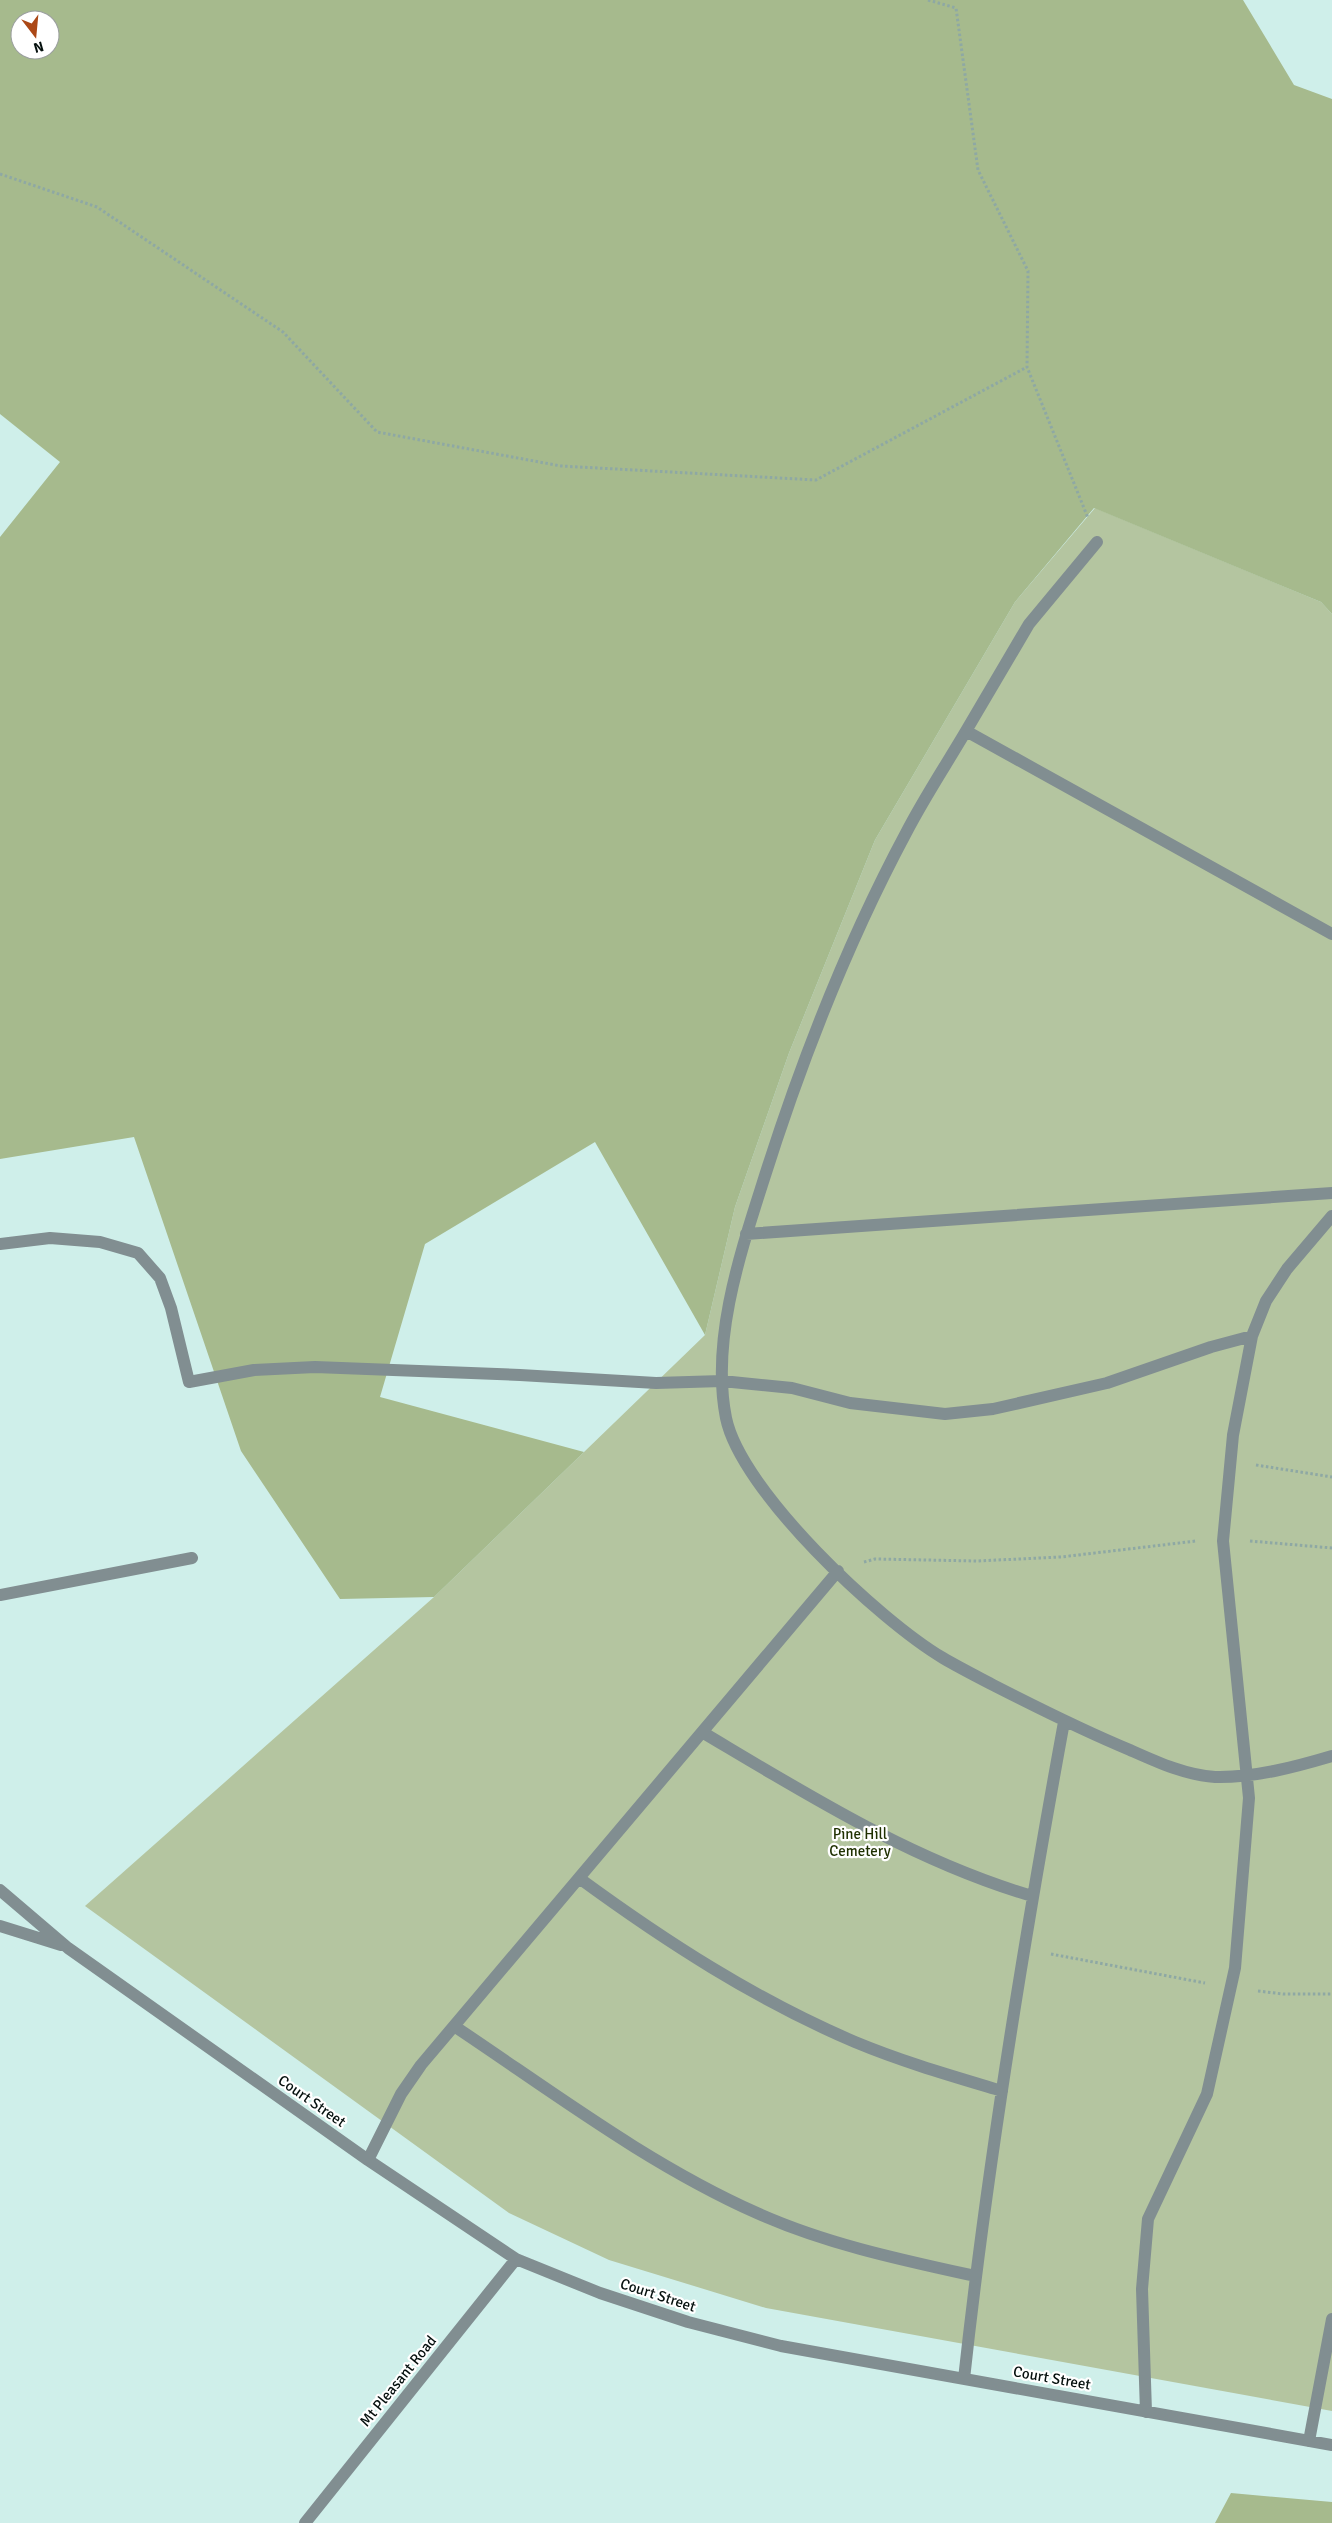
<svg xmlns="http://www.w3.org/2000/svg" width="1332" height="2523" viewBox="0 0 1332 2523" font-family="Signika,sans-serif">
  <style>
    .green { fill: #b4c5a0 }
    .forest { fill: #a6ba8d; fill-rule: evenodd }
    .lines { fill: none; stroke-linecap: round; stroke-linejoin: round }
    .path { stroke: #8ea8a4; stroke-width: 3; stroke-dasharray: 2.5 2.5; stroke-linecap: butt }
    .minor { stroke: #818e91; stroke-width: 12 }
    .labels { text-anchor: middle; stroke-width: 4.5; stroke-linejoin: round; paint-order: stroke }
    .park-label { font-size: 15px; fill: #1f3000; stroke: #fff }
    .street-label { font-size: 15px; fill: #05100e; stroke: #fff }
  </style>
  <rect width="100%" height="100%" fill="#cfefea"/>
  <path class="green" d="M 1095,508 L 1321,602 L 1332,614 L 1332,2411 L 766,2308 L 609,2260 L 509,2213 L 85,1906 L 434,1597 L 705,1335 L 735,1207 L 789,1053 L 875,840 L 1015,602 Z"/>
  <path class="forest" d="M 0,0 L 1243,0 L 1294,85 L 1332,99 L 1332,614 L 1321,602 L 1094,508 L 1015,602 L 875,840 L 789,1053 L 735,1207 L 705,1335 L 595,1142 L 425,1244 L 380,1397 L 584,1452 L 434,1597 L 340,1599 L 241,1451 L 134,1137 L 0,1159 L 0,537 L 60,462 L 0,414 ZM 20,20 L 50,20 L 50,50 L 20,50 Z
    M 1231,2493 L 1332,2502 L 1332,2523 L 1215,2523 Z"/>
  <g class="lines">
    <path class="path" d="M 928,0 L 956,8 L 978,170 L 1028,271 L 1027,367 L 1088,518
      M 0,174 L 97,207 L 283,332 L 377,432 L 561,466 L 816,480 L 1027,367
      M 1256,1465 L 1332,1477
      M 1250,1541 L 1332,1548
      M 864,1562 L 875,1559 L 977,1561 L 1061,1557 L 1196,1541
      M 1051,1954 L 1205,1983
      M 1258,1991 L 1283,1994 L 1332,1994"/>
    <path class="minor" d="M 966,731 L 1029,624 L 1097,542
      M 1332,934 L 966,731 C 946,765 924,798 906,833 C 846,945 800,1064 762,1185 C 739,1257 711,1342 726,1418 C 741,1491 879,1620 943,1658 C 960,1668 978,1677 995,1686 C 1040,1709 1084,1731 1130,1750 C 1157,1762 1185,1775 1215,1777 C 1254,1778 1295,1767 1332,1756
      M 746,1234 L 1332,1193
      M 0,1244 L 50,1238 L 100,1242 L 138,1253 L 160,1278 L 171,1308 L 189,1382 L 254,1370 L 315,1367 L 520,1375 L 656,1383 L 722,1381 L 792,1388 L 850,1403 L 945,1414 L 993,1409 L 1107,1383 L 1211,1347 L 1252,1336
      M 0,1595 L 192,1558
      M 702,1732 C 808,1795 913,1861 1032,1896
      M 579,1878 C 665,1941 756,2000 855,2042 C 903,2062 952,2076 1002,2091
      M 0,1890 L 68,1948 L 368,2160 L 516,2259 L 600,2293 L 688,2322 L 781,2346 L 1332,2445
      M 0,1926 L 61,1945
      M 454,2026 C 553,2092 649,2165 757,2213 C 826,2244 902,2260 975,2276
      M 368,2160 L 401,2094 L 421,2065 L 838,1571
      M 964,2379 C 988,2158 1024,1940 1064,1722
      M 1146,2412 L 1142,2289 L 1148,2219 L 1207,2094 L 1235,1968 L 1249,1798 L 1223,1541 L 1233,1435 L 1252,1336 L 1266,1301 L 1287,1269 L 1332,1216
      M 1309,2441 L 1332,2319
      M 305,2523 L 516,2259"/>
  </g>
  <g class="labels">
    <g class="park-label">
      <text x="860" y="1839">Pine Hill<tspan x="860" dy="17">Cemetery</tspan></text>
    </g>
    <g class="street-label">
      <text transform="translate(312 2101) rotate(35)" y="5">Court Street</text>
      <text transform="translate(658 2295) rotate(18)" y="5">Court Street</text>
      <text transform="translate(1052 2378) rotate(10)" y="5">Court Street</text>
      <text transform="translate(398 2381) rotate(-51)" y="5">Mt Pleasant Road</text>
    </g>
  </g>
  <g transform="translate(35 35) rotate(164)"><circle r="24" fill="#ffffff" stroke="#9b9f9f"/>
  <path d="M0-4L9 19L0 12L-9 19Z" fill="#ac4816"/>
  <text y="-8" font-size="14" font-weight="bold" text-anchor="middle" fill="#05100e">N</text>
  </g>
</svg>
